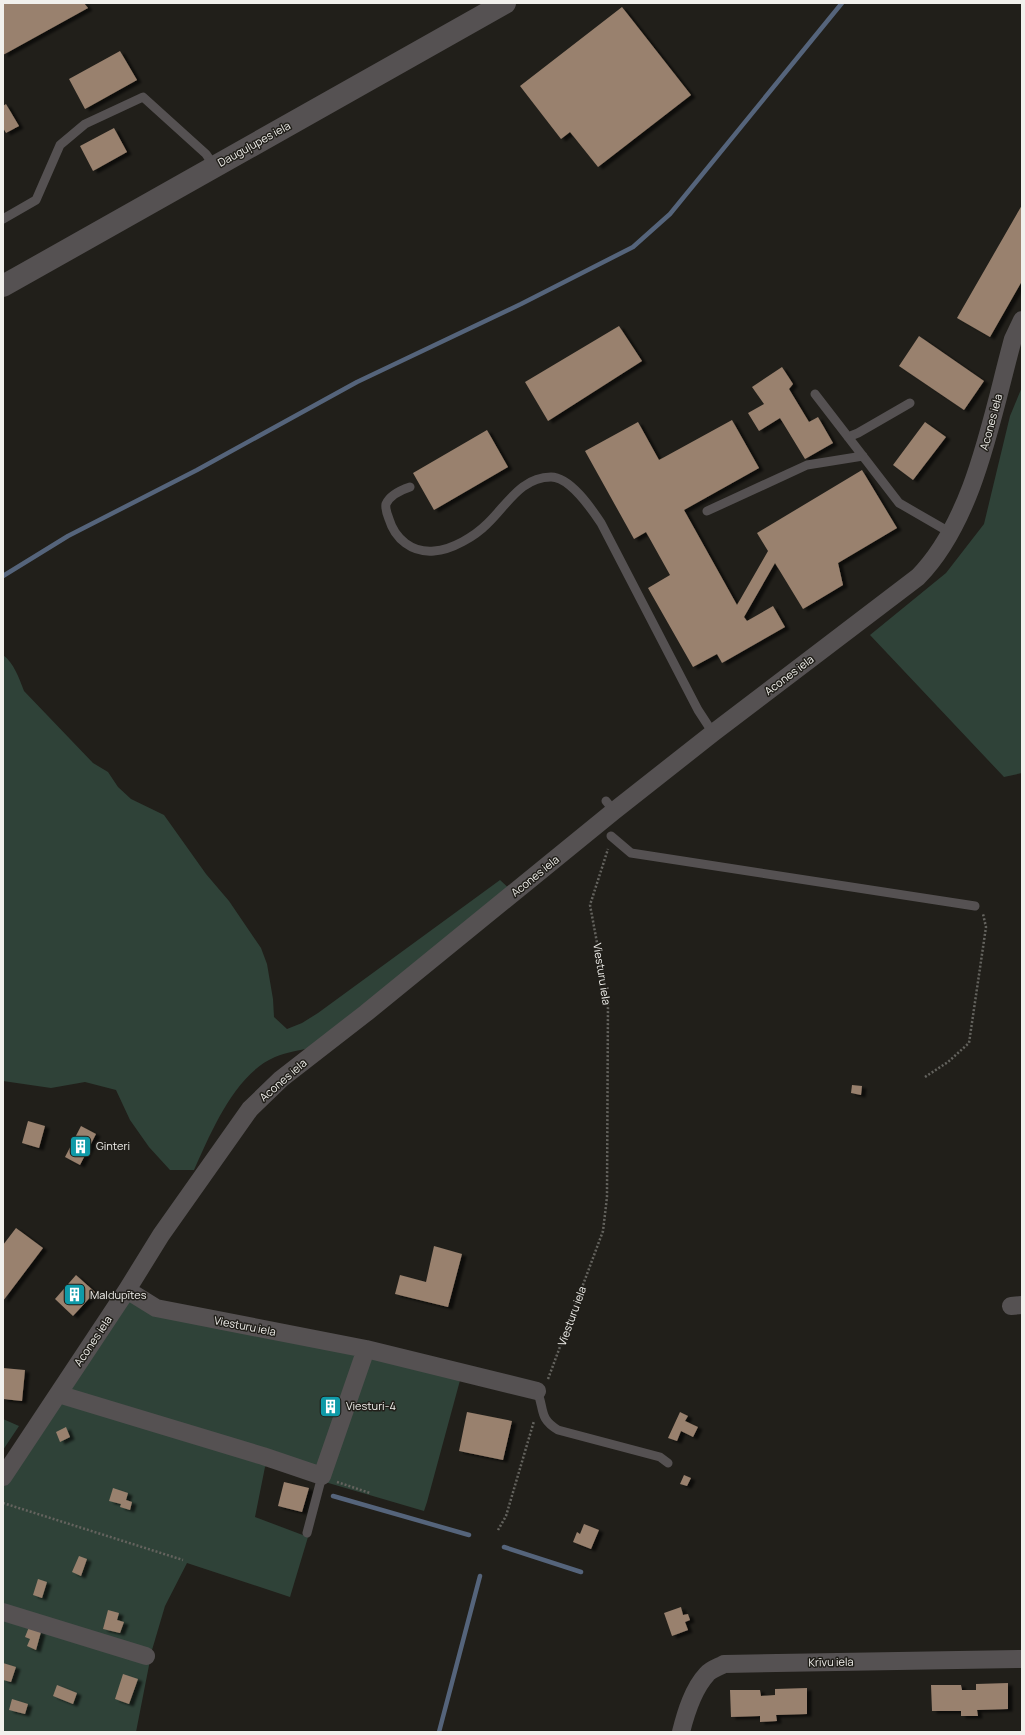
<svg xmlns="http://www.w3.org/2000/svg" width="1025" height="1735" viewBox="0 0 1025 1735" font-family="Manrope,sans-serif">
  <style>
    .green { fill: #2f4238 }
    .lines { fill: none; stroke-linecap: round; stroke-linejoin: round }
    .stream { stroke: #55647b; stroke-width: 4.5 }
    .building { fill: #99816e; filter: url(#shadow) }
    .path { stroke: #64635e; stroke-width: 2.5; stroke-dasharray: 2 2; stroke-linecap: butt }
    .service { stroke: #555152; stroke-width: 9 }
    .minor { stroke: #555152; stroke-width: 18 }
    .tertiary { stroke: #555152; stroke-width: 22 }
    .labels { text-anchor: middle; stroke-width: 3; stroke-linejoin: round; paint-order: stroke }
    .street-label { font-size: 11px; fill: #f1f0ec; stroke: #211f1a }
    .poi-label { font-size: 11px; fill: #f1f0ec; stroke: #211f1a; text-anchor: start }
  </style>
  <defs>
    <filter id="shadow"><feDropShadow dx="4.5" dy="2.5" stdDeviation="1" flood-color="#0009"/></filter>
  </defs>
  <rect width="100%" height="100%" fill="#211f1a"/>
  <path class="green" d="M 1022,387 L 1022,773 L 1004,777 L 870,635 L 946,573 L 984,524 L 1010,416 Z
    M 3,655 C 14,663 19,678 24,691 L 93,763 L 108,772 L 118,787 L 131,799 L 164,815 L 206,874 L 229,901 L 261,948 L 267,964 L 273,999 L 274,1017 L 287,1029 L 302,1023 L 318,1013 L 500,880 L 514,893 L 314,1047 C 301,1050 287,1052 275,1057 C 235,1074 211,1132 194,1170 L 170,1170 L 149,1147 L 130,1120 L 116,1090 L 85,1082 L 51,1088 L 3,1081 Z
    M 127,1290 L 157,1308 L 462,1373 L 427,1502 L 424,1511 L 267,1465 L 265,1467 L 255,1517 L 308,1537 L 290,1597 L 187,1563 L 165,1606 L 152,1650 L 136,1732 L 3,1732 L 3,1479 Z
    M 3,1419 L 19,1426 L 3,1450 Z"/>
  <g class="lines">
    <path class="stream" d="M 3,576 L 68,536 L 197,470 L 357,382 L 521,304 L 633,247 L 670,214 L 842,3
      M 333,1496 L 469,1535
      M 504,1547 L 581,1572
      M 439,1732 L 480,1576"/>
  </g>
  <path class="building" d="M 3,3 L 84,3 L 88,8 L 3,55 Z
    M 622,7 L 691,95 L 598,167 L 570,132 L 561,139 L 520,86 Z
    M 120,51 L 137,80 L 85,109 L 69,79 Z
    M 6,104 L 19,126 L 6,133 L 3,128 L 3,106 Z
    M 114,128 L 127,152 L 93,171 L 80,146 Z
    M 1022,205 L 1022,281 L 990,337 L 957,318 Z
    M 619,326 L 642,361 L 548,421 L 525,382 Z
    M 919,336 L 984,381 L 964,410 L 899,366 Z
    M 782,367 L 793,384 L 789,389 L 809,422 L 818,417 L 833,443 L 805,459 L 780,418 L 759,431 L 748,413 L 764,404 L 752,387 Z
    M 732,420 L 759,468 L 684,510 L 737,605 L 768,551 L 757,533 L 862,470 L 897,528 L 838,563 L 843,585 L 803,609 L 775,563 L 744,617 L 747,621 L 773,606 L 785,627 L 722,663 L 717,654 L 693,667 L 648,588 L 670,575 L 646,532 L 634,539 L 585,451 L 638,422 L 659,460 Z
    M 925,422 L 946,437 L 913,480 L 893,465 Z
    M 487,430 L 508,467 L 434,510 L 413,473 Z
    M 852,1085 L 862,1086 L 861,1095 L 851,1093 Z
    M 28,1121 L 45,1126 L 39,1148 L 22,1143 Z
    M 81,1126 L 96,1134 L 80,1165 L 65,1157 Z
    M 16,1228 L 43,1248 L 3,1301 L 3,1245 Z
    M 434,1246 L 462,1254 L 448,1307 L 395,1294 L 400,1275 L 426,1282 Z
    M 76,1275 L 95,1292 L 73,1316 L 55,1299 Z
    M 3,1368 L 25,1370 L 22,1401 L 3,1399 Z
    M 329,1398 L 338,1400 L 334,1415 L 325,1412 Z
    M 467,1412 L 512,1421 L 503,1460 L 459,1451 Z
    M 680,1412 L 688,1416 L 685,1421 L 698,1427 L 693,1437 L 681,1431 L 677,1441 L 668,1438 Z
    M 66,1427 L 70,1437 L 60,1442 L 56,1432 Z
    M 684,1475 L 691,1478 L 687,1486 L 680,1484 Z
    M 284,1482 L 309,1488 L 302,1512 L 278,1506 Z
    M 113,1488 L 128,1493 L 126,1500 L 132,1502 L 130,1510 L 120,1507 L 121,1504 L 109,1501 Z
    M 584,1524 L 599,1530 L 591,1549 L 573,1542 L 577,1532 L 580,1534 Z
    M 79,1556 L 87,1559 L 81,1576 L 72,1572 Z
    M 38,1579 L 47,1582 L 42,1598 L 33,1595 Z
    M 681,1607 L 683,1615 L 688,1614 L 690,1620 L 685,1622 L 688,1630 L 672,1636 L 664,1613 Z
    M 108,1610 L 119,1613 L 117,1620 L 124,1622 L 120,1633 L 103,1629 Z
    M 29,1627 L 41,1632 L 36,1650 L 27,1646 L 30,1639 L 25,1637 Z
    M 3,1663 L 16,1667 L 11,1682 L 3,1680 Z
    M 123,1674 L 138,1679 L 129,1704 L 115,1699 Z
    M 1008,1683 L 1008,1709 L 977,1710 L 978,1716 L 961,1716 L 961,1711 L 932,1711 L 931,1685 L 961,1685 L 962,1690 L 976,1690 L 976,1684 Z
    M 57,1685 L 77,1693 L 73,1704 L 53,1696 Z
    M 807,1688 L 807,1714 L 776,1715 L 777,1721 L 760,1722 L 760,1716 L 731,1717 L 730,1690 L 760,1690 L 761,1696 L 775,1695 L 775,1689 Z
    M 12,1699 L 28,1704 L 25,1714 L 9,1710 Z"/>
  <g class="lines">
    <path class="path" d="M 925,1077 L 948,1062 L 969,1043 L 986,927 L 983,914
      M 548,1379 L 603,1231 L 607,1197 L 608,1002 L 590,905 L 608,849
      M 337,1482 L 370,1493
      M 3,1503 L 183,1560
      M 498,1530 L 506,1516 L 534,1421"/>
    <path class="service" d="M 3,219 L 36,200 L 60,145 L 85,124 L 143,97 L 206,154 L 214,166
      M 815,394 L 899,503 L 951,533
      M 848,437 L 858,433 L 910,403
      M 410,487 C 401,490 390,495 386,504 C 385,509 387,514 389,519 C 395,539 412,553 434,551 C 452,550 475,536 487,524 C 507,505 521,477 551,477 C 570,477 591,508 601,523 L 698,710 L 713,733
      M 707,511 L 807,465 L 863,456
      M 606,801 L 614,811
      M 611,836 L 631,853 L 975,906
      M 537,1391 C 545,1409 538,1418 558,1430 L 660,1457 L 668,1463
      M 307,1533 L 322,1476"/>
    <path class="minor" d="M 127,1290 L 156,1308 L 366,1349 L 537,1391
      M 1011,1306 L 1022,1305
      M 58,1394 L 263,1456 L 322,1476 L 366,1349
      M 3,1477 L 127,1290 L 161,1235 L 250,1109 L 281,1079 L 366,1013 L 614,811 L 713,733 L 918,577 C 975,519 992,415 1013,339 L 1022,320
      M 3,1612 L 146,1656
      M 681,1732 C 686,1712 693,1689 707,1674 C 711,1669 719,1667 724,1664 L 1022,1659"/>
    <path class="tertiary" d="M 3,286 L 505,3"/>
  </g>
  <defs>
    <symbol id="building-square" viewBox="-11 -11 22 22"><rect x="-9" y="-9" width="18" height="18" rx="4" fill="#0f9aa8" stroke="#211f1a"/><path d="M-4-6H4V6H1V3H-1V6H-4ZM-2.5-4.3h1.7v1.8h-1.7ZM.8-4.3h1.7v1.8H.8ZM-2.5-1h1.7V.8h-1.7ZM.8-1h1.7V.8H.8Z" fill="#fff"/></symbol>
  </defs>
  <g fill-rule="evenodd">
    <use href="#building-square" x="68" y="1134" width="25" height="25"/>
    <use href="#building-square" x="62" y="1282" width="25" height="25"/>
    <use href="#building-square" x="318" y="1394" width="25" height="25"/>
  </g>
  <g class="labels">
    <g class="street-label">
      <text transform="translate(254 144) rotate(-29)" y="4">Dauguļupes iela</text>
      <text transform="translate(991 422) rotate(-75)" y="4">Acones iela</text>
      <text transform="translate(789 675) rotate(-37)" y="4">Acones iela</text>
      <text transform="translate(535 876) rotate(-39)" y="4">Acones iela</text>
      <text transform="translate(602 974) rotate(81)" y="4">Viesturu iela</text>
      <text transform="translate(283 1080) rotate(-41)" y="4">Acones iela</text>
      <text transform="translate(572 1316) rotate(-70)" y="4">Viesturu iela</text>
      <text transform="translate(245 1326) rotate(11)" y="4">Viesturu iela</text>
      <text transform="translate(93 1341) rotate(-56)" y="4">Acones iela</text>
      <text transform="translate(831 1662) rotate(-1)" y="4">Krīvu iela</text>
    </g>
    <g class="poi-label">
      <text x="96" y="1150">Ginteri</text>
      <text x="90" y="1299">Maldupītes</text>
      <text x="346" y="1410">Viesturi-4</text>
    </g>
  </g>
  <rect width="1025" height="1735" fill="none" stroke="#f1f0ec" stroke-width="8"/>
</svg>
